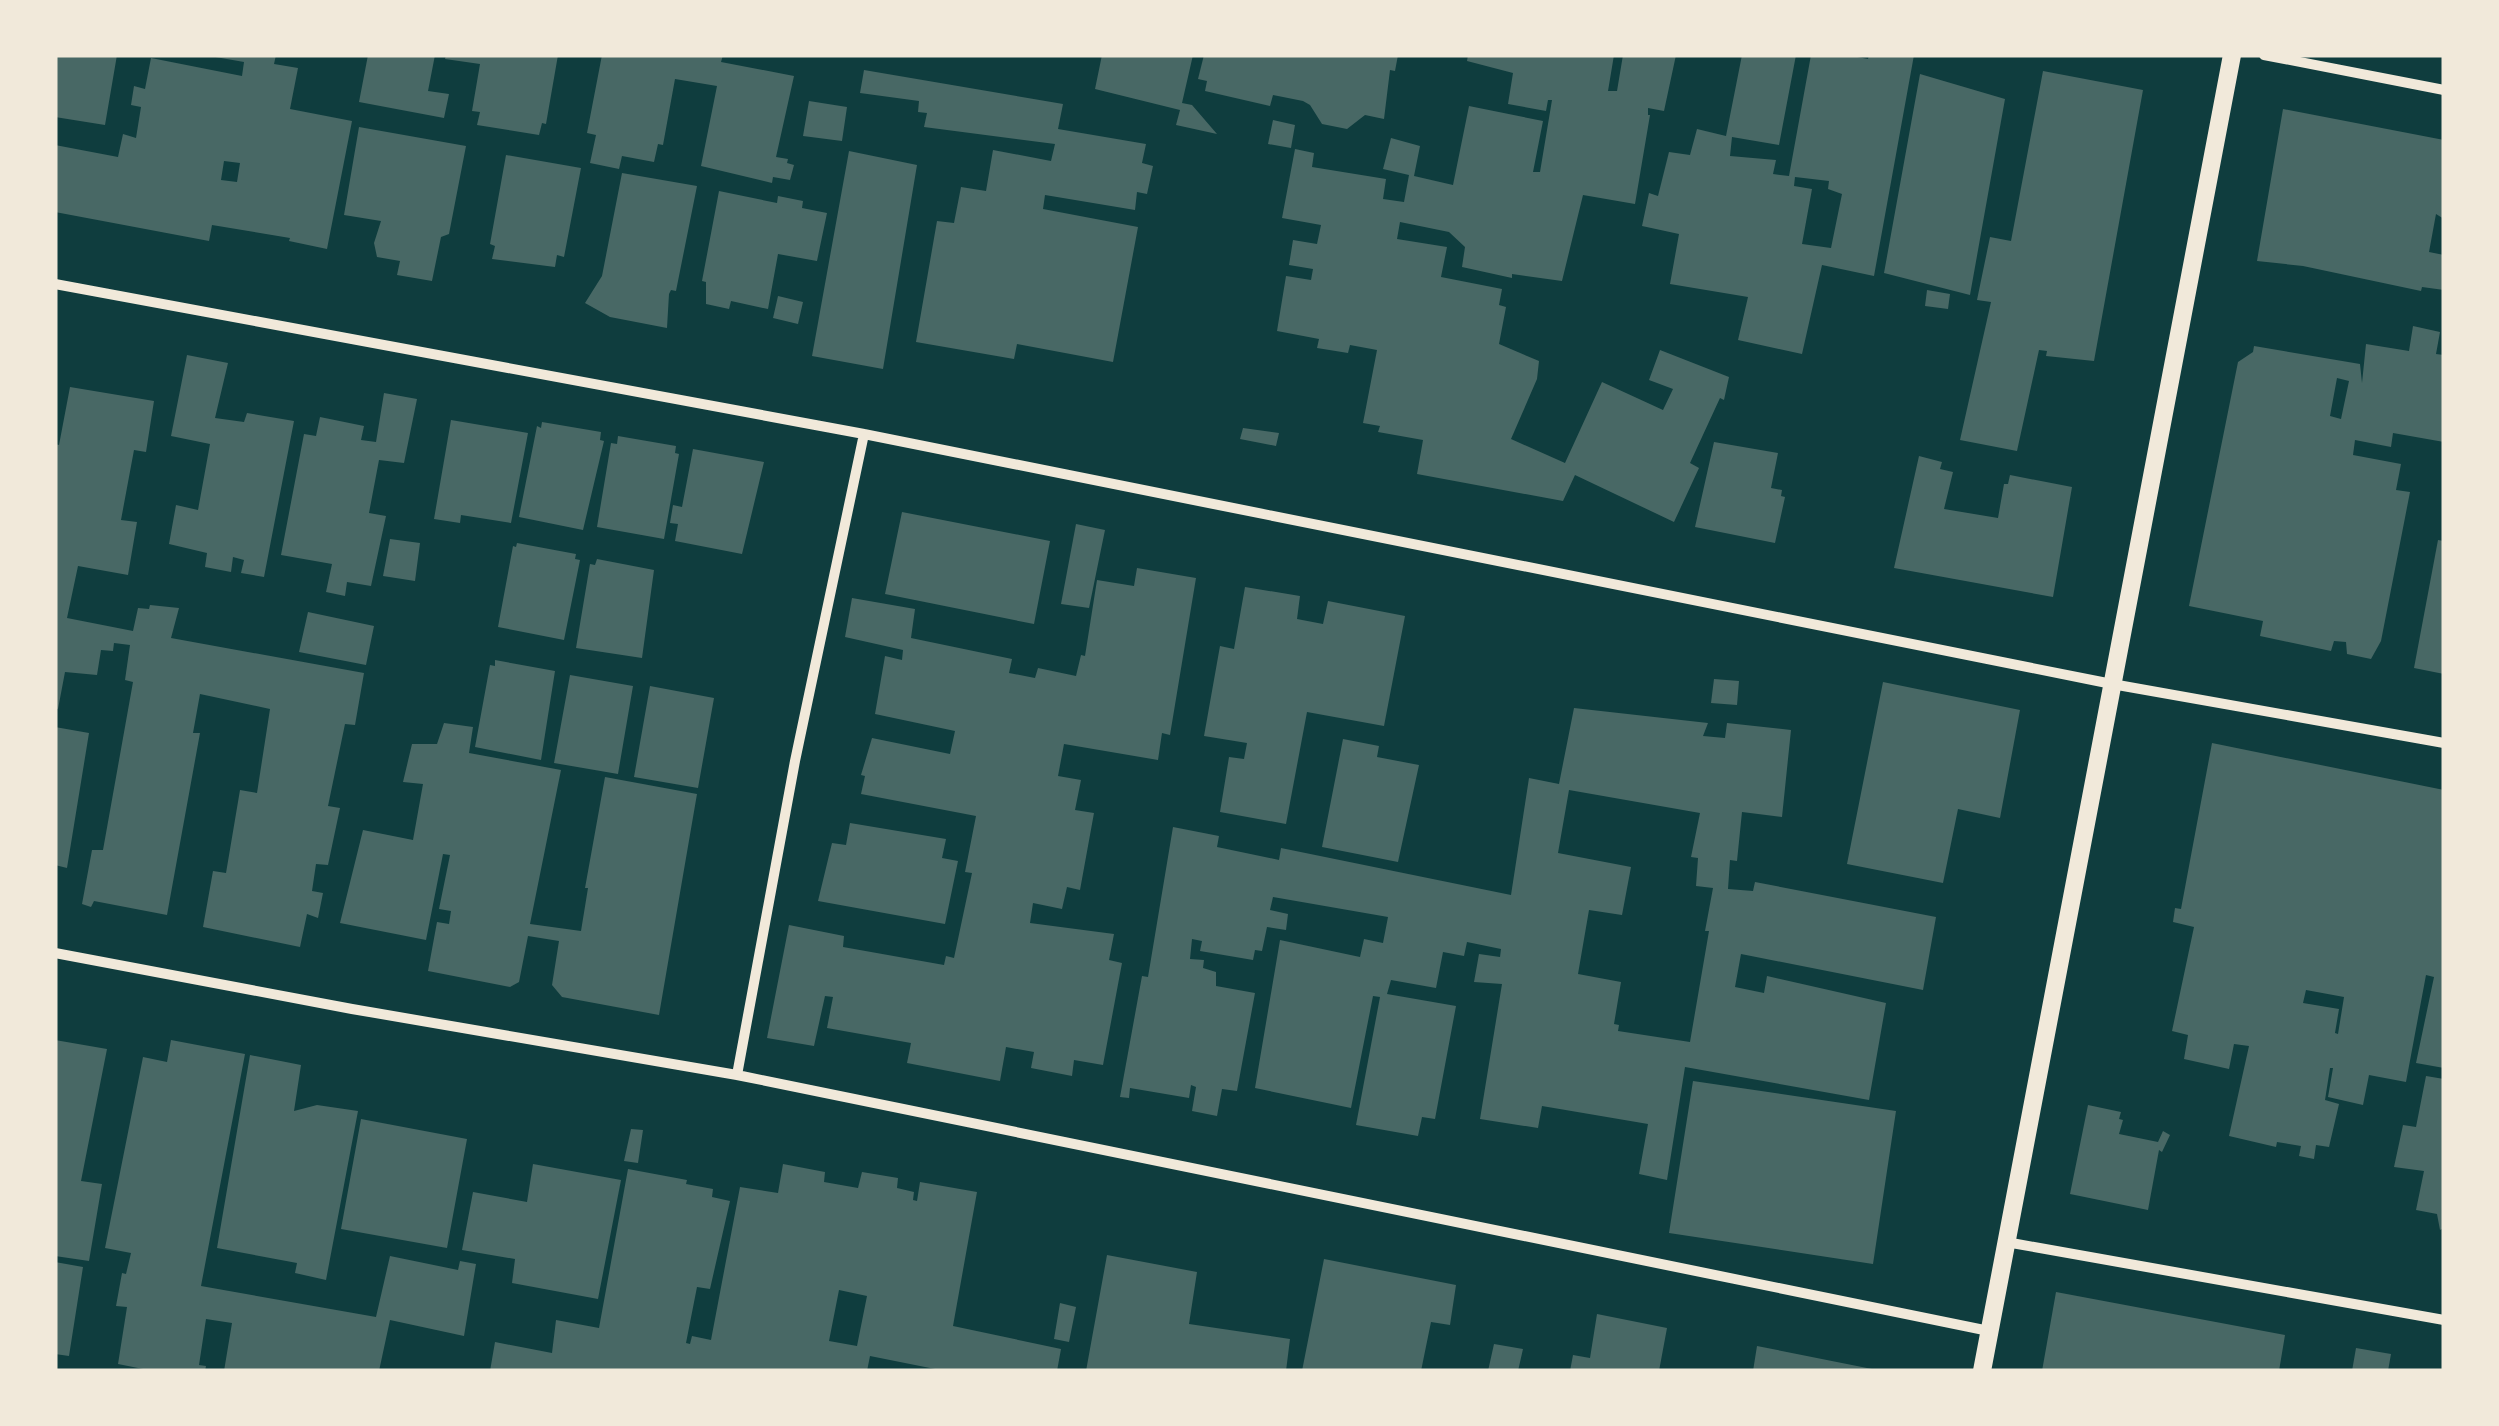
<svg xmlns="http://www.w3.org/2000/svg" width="2499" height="1426" viewBox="0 0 2499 1426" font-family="'Asap Condensed',sans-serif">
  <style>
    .building { fill: #486865; fill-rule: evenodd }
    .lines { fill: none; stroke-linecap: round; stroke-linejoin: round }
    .minor { stroke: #f1e9da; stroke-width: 10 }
    .tertiary { stroke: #f1e9da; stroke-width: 18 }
  </style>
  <rect width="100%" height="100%" fill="#0f3d3e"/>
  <path class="building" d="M 55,55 L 117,55 L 105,125 L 55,117 Z
    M 204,55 L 276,55 L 274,64 L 298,68 L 290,109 L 352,121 L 327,249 L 289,241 L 290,238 L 212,225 L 209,241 L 55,212 L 55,145 L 118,157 L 123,134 L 136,138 L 141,107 L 131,105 L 134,86 L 145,89 L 151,58 L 242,76 L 244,62 ZM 224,161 L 240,163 L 237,182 L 221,180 Z
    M 368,55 L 435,55 L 428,91 L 449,94 L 444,118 L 359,102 Z
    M 446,55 L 558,55 L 546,124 L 542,123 L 539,135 L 477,125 L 480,112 L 472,111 L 480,64 L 445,59 Z
    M 602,55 L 723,55 L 721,62 L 794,76 L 776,157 L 788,159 L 787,163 L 794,165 L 790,180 L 773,177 L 772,183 L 701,166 L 717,86 L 675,79 L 663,145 L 658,144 L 654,162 L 622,156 L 619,169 L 590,163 L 596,135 L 587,133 Z
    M 1102,55 L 1193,55 L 1182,103 L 1192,105 L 1217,134 L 1176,125 L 1180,110 L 1095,89 Z
    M 1204,55 L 1398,55 L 1395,71 L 1390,70 L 1384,119 L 1365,115 L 1347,129 L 1322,124 L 1310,105 L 1303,101 L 1273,95 L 1270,106 L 1205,91 L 1207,81 L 1198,79 Z
    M 1468,55 L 1614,55 L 1608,91 L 1617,91 L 1623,55 L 1676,55 L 1664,111 L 1648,108 L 1648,115 L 1650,115 L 1635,204 L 1583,195 L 1562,281 L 1512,274 L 1512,278 L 1462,267 L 1465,247 L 1449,232 L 1400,222 L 1397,239 L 1447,247 L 1441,277 L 1502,289 L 1499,305 L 1506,307 L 1499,344 L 1539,361 L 1537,379 L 1511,439 L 1565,463 L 1602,382 L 1663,410 L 1673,389 L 1649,380 L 1660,350 L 1729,377 L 1724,400 L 1720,398 L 1690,463 L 1699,468 L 1674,522 L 1575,475 L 1563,501 L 1417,474 L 1423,440 L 1378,432 L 1380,426 L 1363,423 L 1377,350 L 1350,345 L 1348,353 L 1317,348 L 1319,339 L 1277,331 L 1286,276 L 1311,280 L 1313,269 L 1289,265 L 1293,240 L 1317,244 L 1321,225 L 1282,218 L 1295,149 L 1314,153 L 1312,167 L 1386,179 L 1383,199 L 1404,202 L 1409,175 L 1383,169 L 1391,138 L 1420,146 L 1414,176 L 1453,185 L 1469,106 L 1543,121 L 1533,172 L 1540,172 L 1552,100 L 1548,100 L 1546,111 L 1508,104 L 1513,73 L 1467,61 Z
    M 1742,55 L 1796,55 L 1779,145 L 1732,137 L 1730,156 L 1776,160 L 1773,174 L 1789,176 L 1811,55 L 1847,55 L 1868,59 L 1869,55 L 1914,55 L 1874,276 L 1822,265 L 1802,354 L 1738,340 L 1748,297 L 1670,284 L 1679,234 L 1642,226 L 1649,193 L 1658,196 L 1669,152 L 1690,155 L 1697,129 L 1726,136 ZM 1795,177 L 1829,181 L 1828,189 L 1842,194 L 1831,248 L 1802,244 L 1812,189 L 1794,186 Z
    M 864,70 L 1063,104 L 1058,129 L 1146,144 L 1142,163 L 1153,166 L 1147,194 L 1137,192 L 1135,210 L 1045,195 L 1043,209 L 1138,227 L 1113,362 L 1017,344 L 1014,359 L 916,342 L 937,221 L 954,223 L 961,187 L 986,191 L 993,150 L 1051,161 L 1055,144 L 924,127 L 927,113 L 918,112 L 919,101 L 860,93 Z
    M 2043,71 L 2143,90 L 2094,361 L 2046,356 L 2047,351 L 2039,350 L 2017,451 L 1960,440 L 1991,302 L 1977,300 L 1990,237 L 2011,241 Z
    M 1920,74 L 2005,99 L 1970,295 L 1884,273 Z
    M 809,101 L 847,107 L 842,141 L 803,136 Z
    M 2283,109 L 2444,140 L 2444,219 L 2436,214 L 2429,252 L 2444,255 L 2444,290 L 2422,287 L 2421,291 L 2303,266 L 2257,261 Z
    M 1273,120 L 1295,125 L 1291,148 L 1268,144 Z
    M 359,127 L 466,146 L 449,234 L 441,237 L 432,281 L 397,275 L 400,261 L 377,257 L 374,243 L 381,221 L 344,215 Z
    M 849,151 L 917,165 L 883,369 L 812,356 Z
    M 506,155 L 581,168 L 564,257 L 557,255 L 555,267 L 492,259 L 495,246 L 490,244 Z
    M 622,173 L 697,186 L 676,291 L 671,290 L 669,294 L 667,328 L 610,317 L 585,303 L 602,276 Z
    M 719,191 L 777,203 L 778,196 L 803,201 L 802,208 L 827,213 L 817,261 L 778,254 L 768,309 L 731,301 L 729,309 L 706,304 L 706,282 L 702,281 Z
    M 1927,290 L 1950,294 L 1948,309 L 1925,306 Z
    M 778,296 L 803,302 L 798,324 L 773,318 Z
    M 2413,326 L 2440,332 L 2436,354 L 2444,355 L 2444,442 L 2393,433 L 2391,447 L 2355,440 L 2353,455 L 2401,464 L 2396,490 L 2410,492 L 2381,641 L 2371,659 L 2347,654 L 2346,642 L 2334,641 L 2331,651 L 2260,636 L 2263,621 L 2189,606 L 2238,362 L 2253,352 L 2254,346 L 2360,364 L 2362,383 L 2366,344 L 2409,351 ZM 2337,378 L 2349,381 L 2341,419 L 2330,416 Z
    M 187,355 L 228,363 L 215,418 L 244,422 L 247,413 L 294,421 L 264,577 L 241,573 L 244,560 L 233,557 L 231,572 L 205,567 L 207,553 L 169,544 L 176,505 L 198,510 L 210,444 L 171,436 Z
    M 70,387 L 154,401 L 146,452 L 134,450 L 121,520 L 137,522 L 128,575 L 78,566 L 67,618 L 133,631 L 138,608 L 149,609 L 150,605 L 179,608 L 171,638 L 364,673 L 355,725 L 345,724 L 328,806 L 340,808 L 328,865 L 316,864 L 312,891 L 323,893 L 318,918 L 307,914 L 300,947 L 203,927 L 213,871 L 226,873 L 240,790 L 257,793 L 270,709 L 200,694 L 193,733 L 200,733 L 167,915 L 94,901 L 91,907 L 82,904 L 92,850 L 103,850 L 133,682 L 125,680 L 130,645 L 114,643 L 113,651 L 101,650 L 97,675 L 65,672 L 58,709 L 55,708 L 55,444 L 59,445 Z
    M 384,393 L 417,399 L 404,463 L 379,460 L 369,513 L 386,516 L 371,586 L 347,582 L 345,596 L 326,592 L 332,564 L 281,555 L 304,434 L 316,436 L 320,417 L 364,426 L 361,440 L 376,442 Z
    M 451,420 L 528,433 L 511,523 L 461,515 L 460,523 L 434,519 Z
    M 542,422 L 601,432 L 600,440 L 604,441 L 583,530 L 519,517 L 537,426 L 541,428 Z
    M 1243,428 L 1279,433 L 1276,446 L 1240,439 Z
    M 618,436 L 676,446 L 675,453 L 679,454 L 664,539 L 597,527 L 611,443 L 617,444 Z
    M 1714,442 L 1778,453 L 1771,488 L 1782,490 L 1781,496 L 1785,497 L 1775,543 L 1695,527 Z
    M 693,449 L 764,462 L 742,554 L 675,541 L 678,524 L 670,523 L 673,505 L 682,507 Z
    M 1919,456 L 1942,462 L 1940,469 L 1953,472 L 1944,509 L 1998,518 L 2004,484 L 2008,484 L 2010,475 L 2072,487 L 2053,597 L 1894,568 Z
    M 902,512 L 1050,541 L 1034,624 L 885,594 Z
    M 1076,524 L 1105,530 L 1089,608 L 1061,604 Z
    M 390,539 L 420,543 L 415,581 L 383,576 Z
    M 2438,540 L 2444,541 L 2444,674 L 2414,668 Z
    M 517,543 L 576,554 L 575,559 L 580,560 L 564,640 L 498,627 L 513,546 L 516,547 Z
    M 597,559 L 654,570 L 642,658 L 576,648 L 590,564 L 595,565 Z
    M 1137,568 L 1196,578 L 1170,735 L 1162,733 L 1158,760 L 1064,744 L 1058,776 L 1081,780 L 1075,810 L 1094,813 L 1080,890 L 1067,887 L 1062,909 L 1033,903 L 1030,923 L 1114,934 L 1109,960 L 1122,963 L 1103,1065 L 1074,1060 L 1072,1076 L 1031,1068 L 1034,1052 L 1006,1047 L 1000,1081 L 907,1063 L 911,1043 L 827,1028 L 833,997 L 825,996 L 814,1046 L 767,1038 L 789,925 L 844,936 L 843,947 L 944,965 L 946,956 L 954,958 L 972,873 L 965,872 L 976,816 L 861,794 L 865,776 L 861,775 L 872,738 L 950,754 L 955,731 L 875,714 L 885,656 L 902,660 L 903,650 L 845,637 L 852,598 L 915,609 L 911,638 L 1012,659 L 1009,673 L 1035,678 L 1038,668 L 1076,676 L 1081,655 L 1085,656 L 1097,580 L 1134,586 Z
    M 1245,587 L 1300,596 L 1297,619 L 1323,624 L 1328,601 L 1405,616 L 1384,726 L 1307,712 L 1286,824 L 1220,812 L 1229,757 L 1244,759 L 1247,743 L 1204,736 L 1220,646 L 1234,649 Z
    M 308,612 L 374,626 L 366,665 L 299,652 Z
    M 495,660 L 555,671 L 541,760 L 475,747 L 490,665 L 495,666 Z
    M 570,675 L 633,686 L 618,774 L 554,763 Z
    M 1714,679 L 1739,681 L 1737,705 L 1711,703 Z
    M 1883,682 L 2020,710 L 2000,818 L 1958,809 L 1943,883 L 1847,864 Z
    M 650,686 L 714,698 L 698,788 L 634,777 Z
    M 1574,708 L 1708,723 L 1703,736 L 1725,738 L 1727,723 L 1791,730 L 1782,817 L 1742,812 L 1737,861 L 1730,860 L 1728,889 L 1753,891 L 1755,882 L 1936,917 L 1923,990 L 1741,954 L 1735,987 L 1764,993 L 1767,976 L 1886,1003 L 1869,1100 L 1685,1067 L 1667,1180 L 1639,1174 L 1648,1124 L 1542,1106 L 1538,1128 L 1480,1119 L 1502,984 L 1474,982 L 1479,954 L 1500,957 L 1501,949 L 1467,942 L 1464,956 L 1443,952 L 1436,988 L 1391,980 L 1387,994 L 1456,1006 L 1435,1119 L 1422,1117 L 1418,1136 L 1356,1125 L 1380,997 L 1373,996 L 1351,1108 L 1255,1088 L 1280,940 L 1360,957 L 1364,939 L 1383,943 L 1388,917 L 1273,897 L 1270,910 L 1288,914 L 1286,930 L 1267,927 L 1262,951 L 1255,950 L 1253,960 L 1200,951 L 1202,941 L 1192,939 L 1190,959 L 1204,960 L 1203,968 L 1216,972 L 1216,986 L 1255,993 L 1237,1091 L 1222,1089 L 1217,1116 L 1192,1111 L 1196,1087 L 1191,1085 L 1189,1098 L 1130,1088 L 1129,1098 L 1120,1097 L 1142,976 L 1148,977 L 1173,827 L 1219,836 L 1217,847 L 1279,860 L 1281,848 L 1511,895 L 1529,778 L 1559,784 ZM 1569,790 L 1700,813 L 1691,857 L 1698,858 L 1696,886 L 1713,888 L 1705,931 L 1709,931 L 1690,1042 L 1618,1031 L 1619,1025 L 1614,1024 L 1621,982 L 1578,974 L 1589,910 L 1622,915 L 1631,867 L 1558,853 Z
    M 444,723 L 473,727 L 469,753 L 561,770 L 530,924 L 581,931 L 588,888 L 585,888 L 605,777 L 697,794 L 659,1015 L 562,997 L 552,985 L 559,941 L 528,936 L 519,982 L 510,987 L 428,971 L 437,922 L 449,924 L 451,911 L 439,909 L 450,855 L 443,854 L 426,940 L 340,923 L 363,830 L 413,840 L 423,784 L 403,782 L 412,744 L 437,744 Z
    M 55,727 L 89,733 L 67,868 L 55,865 Z
    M 1343,739 L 1379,746 L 1377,757 L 1419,765 L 1398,862 L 1322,847 Z
    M 2212,743 L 2444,790 L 2444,1068 L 2416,1063 L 2434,977 L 2426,975 L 2406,1082 L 2369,1075 L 2363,1105 L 2328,1097 L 2333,1068 L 2330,1068 L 2325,1100 L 2339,1104 L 2329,1147 L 2316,1145 L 2314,1159 L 2299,1156 L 2301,1146 L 2277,1142 L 2276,1147 L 2229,1136 L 2249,1046 L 2234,1044 L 2229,1069 L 2184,1059 L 2188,1035 L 2172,1031 L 2194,927 L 2173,922 L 2175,908 L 2181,909 ZM 2306,990 L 2344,997 L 2338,1034 L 2335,1033 L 2339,1009 L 2303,1003 Z
    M 850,823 L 946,839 L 942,858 L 958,861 L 945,924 L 818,901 L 832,843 L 846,845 Z
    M 55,1040 L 107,1049 L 81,1181 L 102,1184 L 89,1261 L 55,1256 Z
    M 171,1040 L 245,1054 L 201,1286 L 376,1317 L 390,1256 L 458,1270 L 460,1261 L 476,1264 L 464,1336 L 390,1320 L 379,1371 L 224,1371 L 232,1323 L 206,1319 L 199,1365 L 206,1366 L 205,1371 L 153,1371 L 118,1364 L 127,1307 L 116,1306 L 122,1273 L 126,1274 L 131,1253 L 105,1248 L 143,1057 L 167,1062 Z
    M 250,1055 L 301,1065 L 294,1111 L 317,1105 L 358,1111 L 326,1280 L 295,1273 L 297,1263 L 217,1248 Z
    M 2426,1076 L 2444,1079 L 2444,1228 L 2440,1230 L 2437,1214 L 2416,1210 L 2424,1171 L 2394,1167 L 2403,1125 L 2416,1127 Z
    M 1693,1081 L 1896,1111 L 1873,1264 L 1669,1233 Z
    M 2088,1105 L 2121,1112 L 2119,1119 L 2123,1120 L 2119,1134 L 2158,1142 L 2163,1131 L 2170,1135 L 2162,1152 L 2159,1150 L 2148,1210 L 2070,1194 Z
    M 361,1119 L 467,1139 L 447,1248 L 341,1229 Z
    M 631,1129 L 643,1130 L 638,1163 L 624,1161 Z
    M 533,1164 L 621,1180 L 598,1299 L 512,1283 L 515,1259 L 462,1250 L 473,1192 L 527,1202 Z
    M 783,1164 L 825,1172 L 824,1182 L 858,1188 L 862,1172 L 898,1178 L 897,1188 L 914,1192 L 913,1200 L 917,1201 L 920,1182 L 977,1192 L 953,1326 L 1061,1349 L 1057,1371 L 945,1371 L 870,1356 L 867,1371 L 490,1371 L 495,1342 L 552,1353 L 556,1320 L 599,1328 L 628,1169 L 687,1180 L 686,1184 L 713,1189 L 712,1197 L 730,1201 L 710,1289 L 697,1287 L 686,1343 L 690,1344 L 692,1336 L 711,1340 L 740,1187 L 778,1193 ZM 839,1290 L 867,1296 L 857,1346 L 829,1341 Z
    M 1107,1255 L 1197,1272 L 1189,1324 L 1290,1339 L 1286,1371 L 1086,1371 Z
    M 1324,1259 L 1456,1285 L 1450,1325 L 1431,1322 L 1421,1371 L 1302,1371 Z
    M 55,1262 L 83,1267 L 69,1356 L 55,1354 Z
    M 2056,1292 L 2285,1335 L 2279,1371 L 2042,1371 Z
    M 1060,1303 L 1076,1307 L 1069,1342 L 1054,1339 Z
    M 1597,1314 L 1667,1328 L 1659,1371 L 1570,1371 L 1573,1355 L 1590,1358 Z
    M 1494,1344 L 1523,1349 L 1518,1371 L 1488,1371 Z
    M 1757,1346 L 1872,1369 L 1872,1371 L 1753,1371 Z
    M 2356,1348 L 2391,1354 L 2388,1371 L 2352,1371 Z"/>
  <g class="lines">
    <path class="minor" d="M 2264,55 L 2444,90
      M 55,284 L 864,434 L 2112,684 L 2444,743
      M 55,953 L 352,1009 L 737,1075 L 1989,1331
      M 737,1075 L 795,761 L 864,434
      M 2006,1242 L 2444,1320"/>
    <path class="tertiary" d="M 1982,1371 L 2232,55"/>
  </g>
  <rect width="2499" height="1426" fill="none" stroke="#f1e9da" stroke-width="115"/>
</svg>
